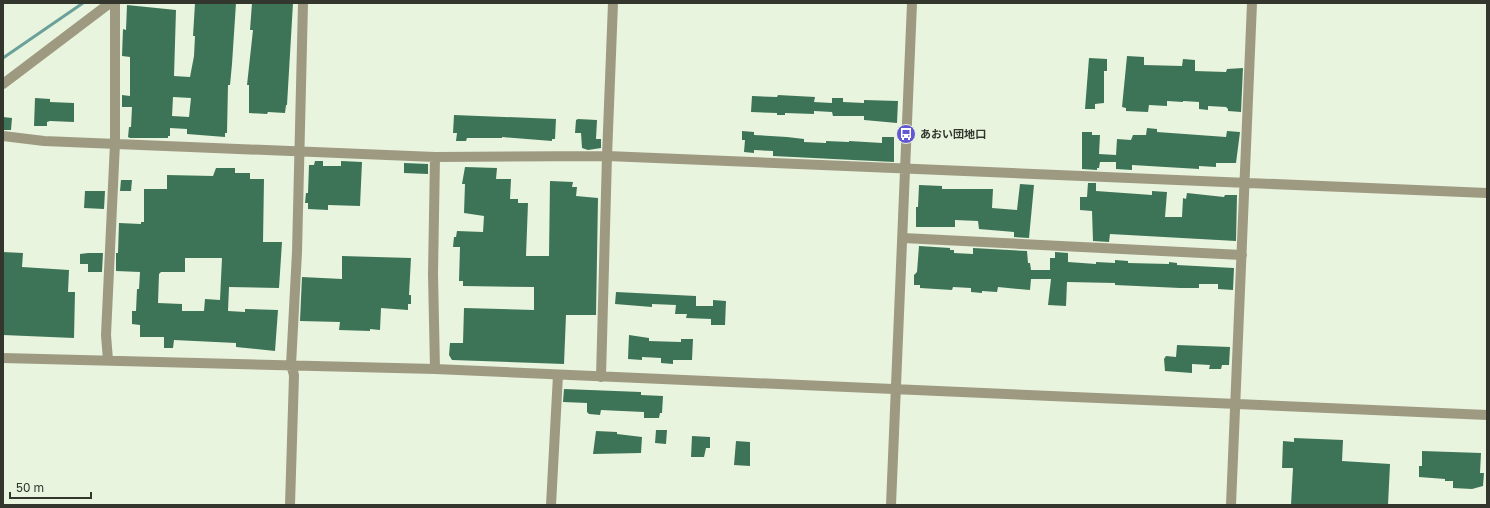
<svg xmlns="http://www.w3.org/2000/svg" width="1490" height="508" viewBox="0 0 1490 508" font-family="'Golos Text','Noto Sans JP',sans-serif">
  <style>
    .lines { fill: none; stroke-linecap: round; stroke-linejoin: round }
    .stream { stroke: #6ca19b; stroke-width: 3 }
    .building { fill: #3d7457; fill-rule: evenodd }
    .minor { stroke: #9e9a82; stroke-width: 10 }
    .labels { text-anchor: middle; stroke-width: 4; stroke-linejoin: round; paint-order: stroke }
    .poi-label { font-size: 11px; font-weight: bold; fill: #32362d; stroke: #e9f4de; text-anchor: start }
  </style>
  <rect width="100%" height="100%" fill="#e9f4de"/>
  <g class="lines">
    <path class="stream" d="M 3,58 L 83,3"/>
  </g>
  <path class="building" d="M 195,3 L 236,3 L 232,64 L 230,85 L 228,85 L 227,133 L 225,133 L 225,137 L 187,134 L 187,129 L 170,128 L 170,136 L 168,136 L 168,138 L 130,138 L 128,137 L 129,127 L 131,127 L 132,107 L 122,107 L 122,95 L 130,96 L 130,57 L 122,56 L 123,29 L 126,30 L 127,5 L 176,10 L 174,76 L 190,77 L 194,56 L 195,36 L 193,36 ZM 173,97 L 191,98 L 189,117 L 172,116 Z
    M 252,3 L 293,3 L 287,105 L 286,105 L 285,113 L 268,112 L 267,114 L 249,113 L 249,85 L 247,85 L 253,30 L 250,30 Z
    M 1127,56 L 1144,57 L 1144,65 L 1182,66 L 1183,59 L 1195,60 L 1195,71 L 1226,72 L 1227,69 L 1243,68 L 1241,112 L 1228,111 L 1228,109 L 1226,107 L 1208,106 L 1208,110 L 1199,109 L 1199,102 L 1183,101 L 1183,102 L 1167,101 L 1167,106 L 1149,105 L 1148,112 L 1126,111 L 1126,108 L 1122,107 Z
    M 1089,58 L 1107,59 L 1107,71 L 1104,71 L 1104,103 L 1095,104 L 1095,109 L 1085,109 Z
    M 778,95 L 815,97 L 814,102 L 832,103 L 832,98 L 843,98 L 843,102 L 864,103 L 864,100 L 898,101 L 897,123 L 864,120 L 864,116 L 833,116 L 832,112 L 814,111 L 814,114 L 785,113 L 785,115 L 777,115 L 777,113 L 751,112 L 752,96 L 777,97 Z
    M 35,98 L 50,99 L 50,102 L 74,103 L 74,122 L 50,121 L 47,122 L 47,126 L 34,126 Z
    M 454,115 L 556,119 L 555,139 L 552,139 L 552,141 L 502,137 L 502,138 L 467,138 L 466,141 L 456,141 L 457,133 L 453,133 Z
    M 3,117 L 12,118 L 11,130 L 3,130 Z
    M 578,119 L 597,120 L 596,139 L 601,139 L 601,148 L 588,150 L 582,148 L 581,133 L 575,133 L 576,120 Z
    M 1147,128 L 1157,129 L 1157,132 L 1226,137 L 1227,131 L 1240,132 L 1236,163 L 1216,163 L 1216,167 L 1199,166 L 1199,169 L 1132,165 L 1132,170 L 1116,169 L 1116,162 L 1100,162 L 1099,168 L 1097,168 L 1097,170 L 1082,169 L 1082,132 L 1092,132 L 1092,135 L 1100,135 L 1099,154 L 1116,155 L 1117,139 L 1131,140 L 1133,135 L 1146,135 Z
    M 742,131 L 754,132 L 754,135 L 787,137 L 804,139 L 804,142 L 826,143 L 826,141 L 849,142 L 849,141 L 882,143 L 882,137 L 894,137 L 894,162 L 773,156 L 773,151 L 754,150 L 754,153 L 744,152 L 745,140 L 742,140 Z
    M 315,161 L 323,161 L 323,166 L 341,166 L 341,161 L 362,162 L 360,206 L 328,205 L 328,210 L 308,209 L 308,203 L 305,203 L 306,193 L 308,193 L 309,165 L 314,165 Z
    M 404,163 L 428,164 L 428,174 L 404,173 Z
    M 465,167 L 497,168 L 496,179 L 511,179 L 510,199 L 518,199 L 518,203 L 528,203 L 526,256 L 549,256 L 550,181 L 573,182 L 572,187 L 577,187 L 576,196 L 598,198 L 596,315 L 566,315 L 564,364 L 452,360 L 449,355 L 450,343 L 463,343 L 464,308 L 534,310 L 534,287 L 463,286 L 463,281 L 459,281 L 460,247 L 453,247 L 454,237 L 456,237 L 457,231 L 483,232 L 484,216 L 464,213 L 465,184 L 462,184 Z
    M 216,168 L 235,168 L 235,173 L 250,173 L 250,179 L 264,179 L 263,242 L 282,242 L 279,288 L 229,287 L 228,311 L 245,312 L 245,309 L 278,310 L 275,351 L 236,347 L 236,343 L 174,340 L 173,348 L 164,348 L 164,337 L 140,337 L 140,325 L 132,324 L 132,311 L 136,311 L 137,289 L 139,289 L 140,272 L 116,271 L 116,253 L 118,253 L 119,223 L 141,224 L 141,222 L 144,222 L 144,189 L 167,189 L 167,175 L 213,176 ZM 185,258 L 222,258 L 220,300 L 205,299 L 204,311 L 182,311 L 182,304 L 158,303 L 159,274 L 161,272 L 185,272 Z
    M 121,180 L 132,180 L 131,191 L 120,191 Z
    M 1088,183 L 1096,183 L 1096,191 L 1152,195 L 1152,191 L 1167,192 L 1165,217 L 1182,217 L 1183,198 L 1186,199 L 1187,193 L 1224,197 L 1225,195 L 1237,195 L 1236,241 L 1110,234 L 1109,242 L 1093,241 L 1092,211 L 1080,210 L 1080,197 L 1087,197 Z
    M 1020,184 L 1034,185 L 1029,238 L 1014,237 L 1014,232 L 979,229 L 978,221 L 955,220 L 955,227 L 916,227 L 916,207 L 918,207 L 919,185 L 942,186 L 942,189 L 993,189 L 992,208 L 1017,210 Z
    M 85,191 L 105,191 L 104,209 L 84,208 Z
    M 919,246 L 950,248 L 950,250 L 954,250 L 954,253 L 973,254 L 973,248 L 1027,251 L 1028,263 L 1030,263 L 1031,270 L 1050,270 L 1050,258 L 1055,258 L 1055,252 L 1068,253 L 1068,262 L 1096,264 L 1096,262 L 1115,263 L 1115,260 L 1128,261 L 1128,263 L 1169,264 L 1169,262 L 1177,263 L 1177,265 L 1234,268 L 1233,290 L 1218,289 L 1218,284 L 1199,284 L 1199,288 L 1180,288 L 1115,285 L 1115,283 L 1067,282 L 1066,306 L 1048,305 L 1051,279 L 1031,279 L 1030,290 L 998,287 L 997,292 L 982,291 L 982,293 L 971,292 L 971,288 L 953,287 L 952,290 L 920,288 L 920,285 L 914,285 L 914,275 L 917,272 Z
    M 3,252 L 23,253 L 22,267 L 69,270 L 68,292 L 75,292 L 74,338 L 3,335 Z
    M 88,253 L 103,253 L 102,272 L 88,272 L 88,264 L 80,264 L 80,254 Z
    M 342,256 L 411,258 L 409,295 L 411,295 L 411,304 L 408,304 L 408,310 L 381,308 L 380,330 L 370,329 L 370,331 L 339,330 L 340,322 L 300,321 L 302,277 L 342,279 Z
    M 616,292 L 696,296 L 696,306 L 713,306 L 713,300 L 726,301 L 725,325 L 711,325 L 711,319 L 686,318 L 687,314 L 675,314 L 676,305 L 652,304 L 652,307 L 615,304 Z
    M 629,335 L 649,338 L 649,341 L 681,342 L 681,339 L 693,339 L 692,360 L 673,360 L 673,364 L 661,363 L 661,358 L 642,357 L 642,360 L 628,359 Z
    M 1177,345 L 1230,347 L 1229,365 L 1222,365 L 1221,369 L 1209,369 L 1210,365 L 1192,364 L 1192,373 L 1165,371 L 1164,359 L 1166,356 L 1176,357 Z
    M 564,389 L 641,392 L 641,395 L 663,396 L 662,413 L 660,413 L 659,418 L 644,418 L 644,412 L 622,411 L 601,410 L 600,415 L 589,414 L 587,412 L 587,403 L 563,402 Z
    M 656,430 L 667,430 L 666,444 L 655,443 Z
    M 596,431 L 617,432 L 617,434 L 642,437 L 641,453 L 593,454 Z
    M 692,436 L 710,437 L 710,448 L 706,448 L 704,457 L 691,457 Z
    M 1294,438 L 1343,440 L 1342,461 L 1390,464 L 1388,505 L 1291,505 L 1293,468 L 1282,468 L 1283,441 L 1294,442 Z
    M 736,441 L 750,442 L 750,466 L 734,465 Z
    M 1422,451 L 1481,453 L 1480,473 L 1484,473 L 1483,486 L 1472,489 L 1453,488 L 1453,481 L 1445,481 L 1445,479 L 1419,477 L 1419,466 L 1422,466 Z"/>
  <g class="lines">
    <path class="minor" d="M 3,84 L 110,3
      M 3,136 L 44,141 L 435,157 L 607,156 L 1487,193
      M 903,238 L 1242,255
      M 3,358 L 435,369 L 1487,415
      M 108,360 L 106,335 L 115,143 L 115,3
      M 435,369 L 433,274 L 435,157
      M 601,377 L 607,156 L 613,3
      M 290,505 L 294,375 L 291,365 L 297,252 L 303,3
      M 551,505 L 558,375
      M 891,505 L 912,3
      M 1231,505 L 1252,3"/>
  </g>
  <defs>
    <symbol id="bus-disc" viewBox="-11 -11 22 22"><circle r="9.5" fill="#6258d1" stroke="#e9f4de"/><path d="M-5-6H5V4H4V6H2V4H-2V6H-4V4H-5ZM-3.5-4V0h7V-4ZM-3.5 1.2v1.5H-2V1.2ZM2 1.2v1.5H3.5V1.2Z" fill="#fff"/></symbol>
  </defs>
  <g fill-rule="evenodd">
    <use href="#bus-disc" x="895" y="123" width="22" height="22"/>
  </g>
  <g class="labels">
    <g class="poi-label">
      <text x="920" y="138">あおい団地口</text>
    </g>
  </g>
  <rect width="1490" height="508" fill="none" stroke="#32362d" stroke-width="8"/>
  <path d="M10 492v6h81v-6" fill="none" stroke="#32362d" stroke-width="2"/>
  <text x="16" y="492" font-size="12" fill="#32362d" stroke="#e9f4de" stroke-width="3" paint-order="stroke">50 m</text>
</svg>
